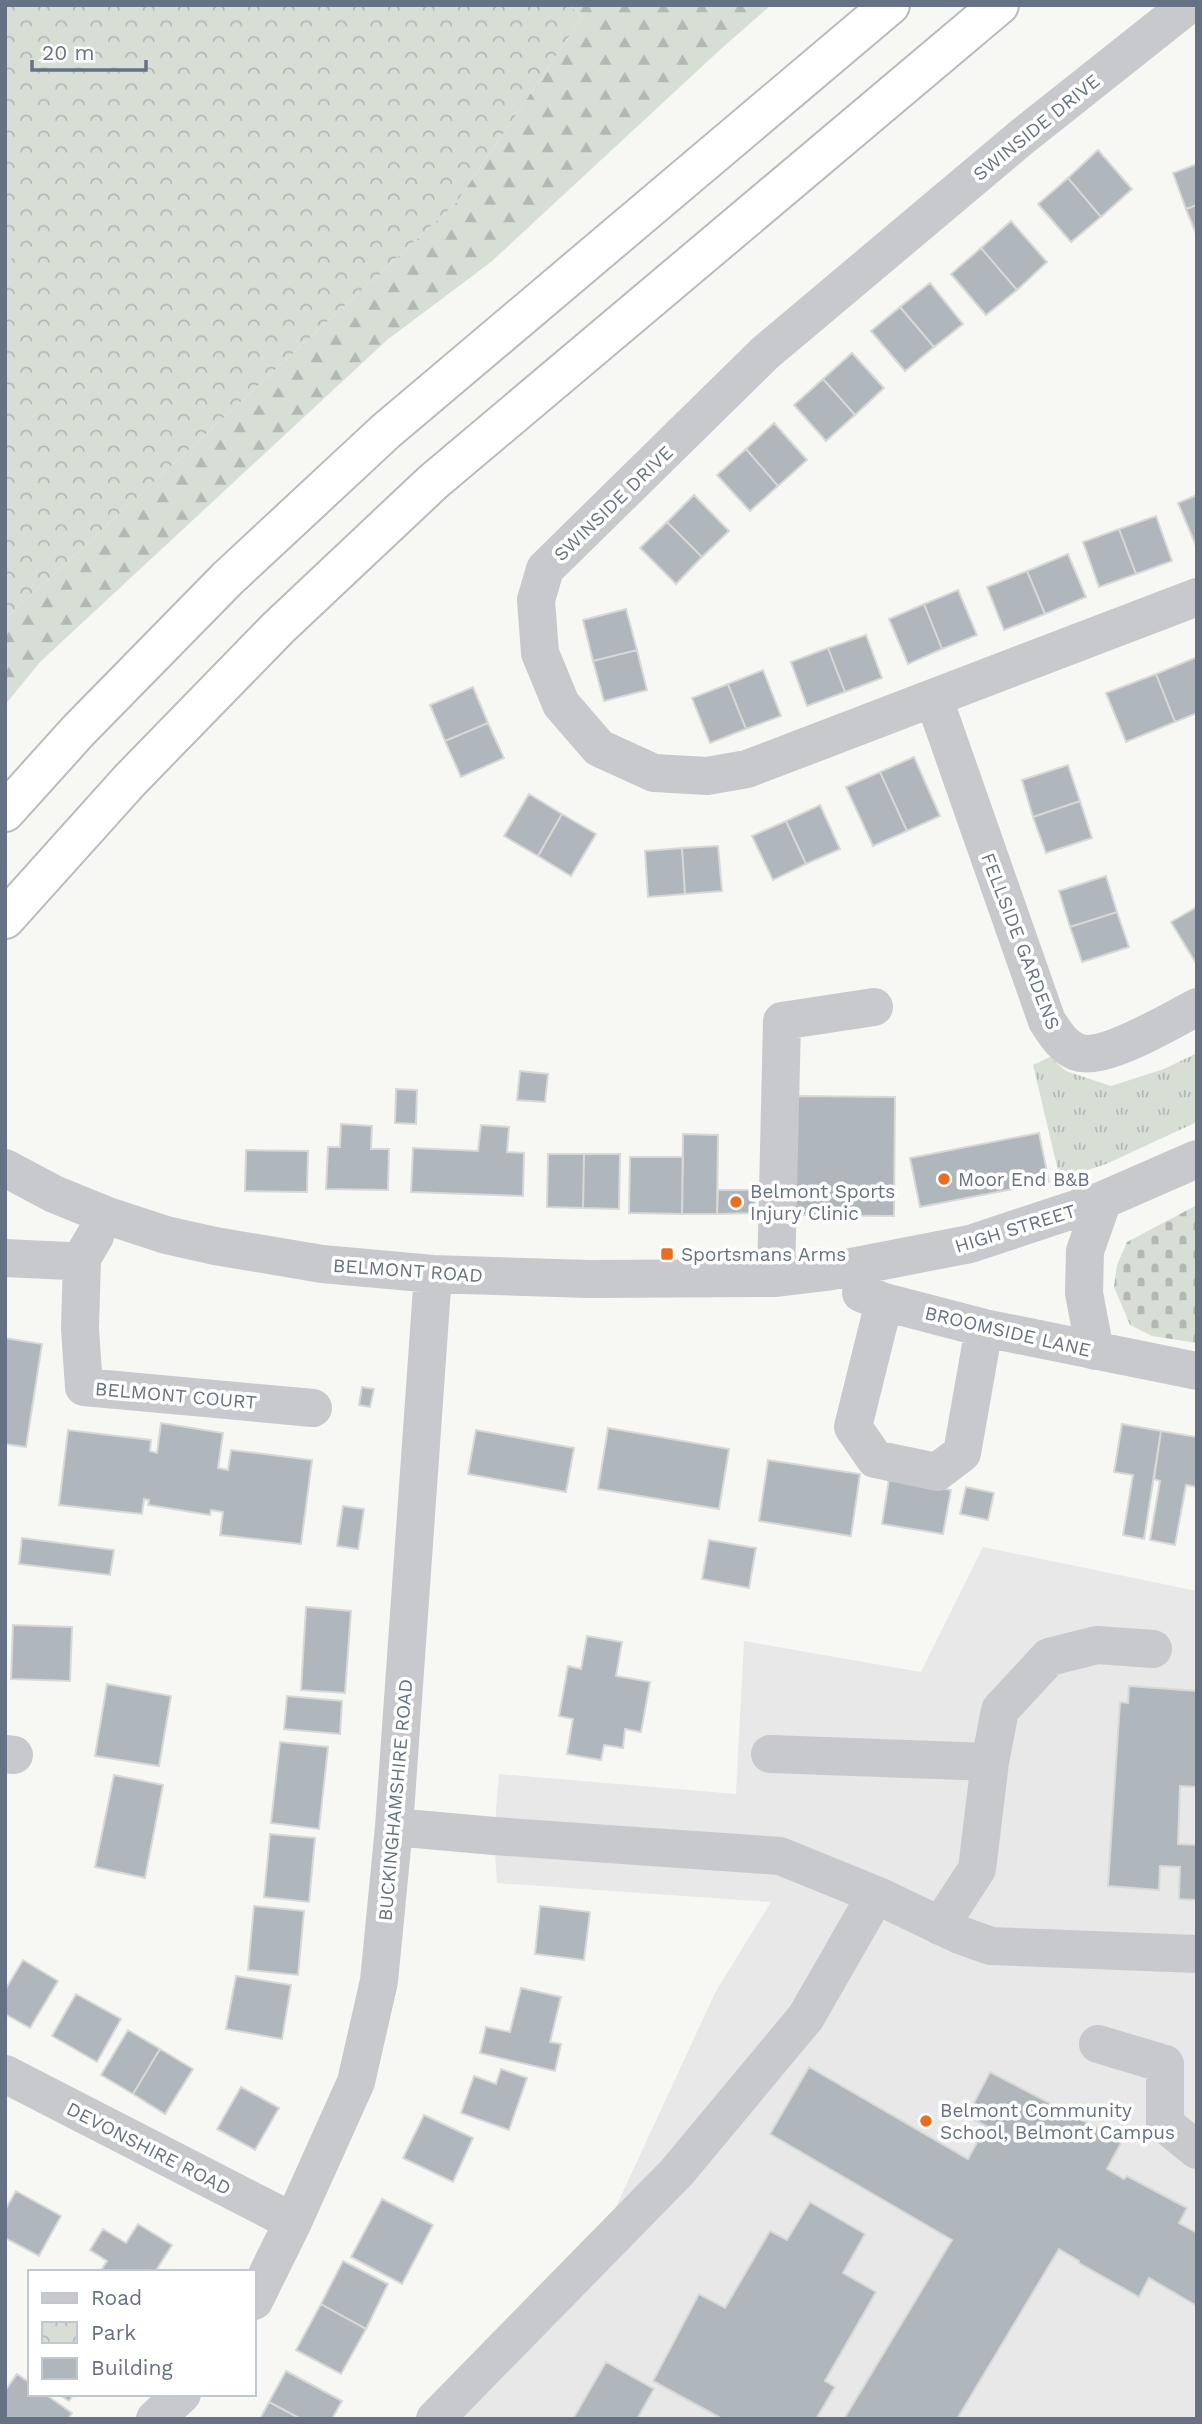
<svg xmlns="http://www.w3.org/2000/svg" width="1202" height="2424" viewBox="0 0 1202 2424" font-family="'Work Sans',sans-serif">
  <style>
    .built { fill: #e7e8e7 }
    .grass { fill: url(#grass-tufts) }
    .forest { fill: url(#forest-firs) }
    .cemetery { fill: url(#cemetery-stones) }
    .park { fill: url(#park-crowns) }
    .pitch { fill: #d7dfd5 }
    .building { fill: #afb6bc; stroke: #d8d9d6; stroke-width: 2 }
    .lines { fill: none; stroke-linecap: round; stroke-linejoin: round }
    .highway-casing { stroke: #b9bbbf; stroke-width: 42 }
    .minor { stroke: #c7c9cd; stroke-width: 38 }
    .highway { stroke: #fff; stroke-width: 38 }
    .poi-dot { fill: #e96e22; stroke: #fff; stroke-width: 2.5 }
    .labels { text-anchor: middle; stroke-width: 7; stroke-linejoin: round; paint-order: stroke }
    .street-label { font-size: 19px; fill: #657286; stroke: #fff }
    .poi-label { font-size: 19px; fill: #657286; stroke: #fff; text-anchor: start }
  </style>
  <defs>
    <pattern id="grass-tufts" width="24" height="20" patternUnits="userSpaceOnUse" patternTransform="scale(1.75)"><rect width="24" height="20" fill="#d7dfd5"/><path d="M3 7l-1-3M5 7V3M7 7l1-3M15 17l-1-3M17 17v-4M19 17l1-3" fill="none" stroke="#b2b9b2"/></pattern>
    <pattern id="forest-firs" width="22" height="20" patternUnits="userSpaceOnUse" patternTransform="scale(1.75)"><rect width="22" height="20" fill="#d7dfd5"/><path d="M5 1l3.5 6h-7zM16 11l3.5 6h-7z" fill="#b2b9b2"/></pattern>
    <pattern id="cemetery-stones" width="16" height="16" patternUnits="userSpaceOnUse" patternTransform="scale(1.75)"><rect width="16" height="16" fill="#d7dfd5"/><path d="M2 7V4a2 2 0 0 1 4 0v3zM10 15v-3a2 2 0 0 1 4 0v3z" fill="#b2b9b2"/></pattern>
    <pattern id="park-crowns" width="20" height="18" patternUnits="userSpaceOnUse" patternTransform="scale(1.75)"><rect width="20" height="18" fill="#d7dfd5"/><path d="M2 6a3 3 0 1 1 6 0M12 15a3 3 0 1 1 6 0" fill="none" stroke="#b2b9b2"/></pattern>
  </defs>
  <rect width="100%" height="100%" fill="#f7f7f4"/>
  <path class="built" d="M 983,1547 L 1197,1591 L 1197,2419 L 417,2419 L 596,2250 L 716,1991 L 771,1902 L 497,1883 L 494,1836 L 499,1774 L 736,1794 L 744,1641 L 921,1672 Z"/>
  <path class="grass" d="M 1197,1053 L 1197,1122 L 1106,1164 L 1060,1179 L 1033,1065 L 1050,1057 L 1066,1071 L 1111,1086 L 1164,1069 Z"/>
  <path class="forest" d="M 569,5 L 771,5 L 723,47 L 491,262 L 387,340 L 40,662 L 5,705 L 5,619 L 456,203 L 583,16 Z"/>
  <path class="cemetery" d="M 1197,1205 L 1197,1343 L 1152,1336 L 1130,1325 L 1114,1287 L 1117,1265 L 1127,1242 Z"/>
  <path class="park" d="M 5,5 L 568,5 L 583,16 L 456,203 L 5,619 Z"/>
  <path class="pitch" d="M 5,240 L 19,249 L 5,268 Z"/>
  <path class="building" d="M 1098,150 L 1132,189 L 1101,217 L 1068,178 Z
    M 1197,164 L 1197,205 L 1186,209 L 1173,173 Z
    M 1068,178 L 1101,217 L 1071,242 L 1038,204 Z
    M 1197,205 L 1197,236 L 1186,209 Z
    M 1011,221 L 1047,262 L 1017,290 L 981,248 Z
    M 981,248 L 1017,290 L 986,315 L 951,274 Z
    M 930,283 L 963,324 L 934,347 L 900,307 Z
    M 900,307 L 934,347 L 905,371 L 871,331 Z
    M 852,353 L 884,388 L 855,415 L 823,379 Z
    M 823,379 L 855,415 L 826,441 L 794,405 Z
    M 774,423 L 807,460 L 778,486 L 746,449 Z
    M 746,449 L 778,486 L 750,511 L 717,475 Z
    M 694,495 L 729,531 L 702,557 L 667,522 Z
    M 1197,495 L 1197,548 L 1178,503 Z
    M 1156,516 L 1172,561 L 1136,574 L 1119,529 Z
    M 667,522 L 702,557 L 676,584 L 640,548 Z
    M 1119,529 L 1136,574 L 1099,587 L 1083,542 Z
    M 1068,554 L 1086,597 L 1045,614 L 1027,571 Z
    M 1027,571 L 1045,614 L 1004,630 L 987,587 Z
    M 958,590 L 977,635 L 942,649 L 924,604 Z
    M 924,604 L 942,649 L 908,664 L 889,619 Z
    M 626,609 L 637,650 L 593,661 L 583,620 Z
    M 866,635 L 882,678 L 845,692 L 828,648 Z
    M 828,648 L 845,692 L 807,706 L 791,662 Z
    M 637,650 L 647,690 L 604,701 L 593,661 Z
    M 1197,657 L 1197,713 L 1175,722 L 1156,674 Z
    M 763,670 L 781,716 L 746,729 L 728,684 Z
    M 1156,674 L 1175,722 L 1126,742 L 1106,693 Z
    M 728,684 L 746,729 L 710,743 L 692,698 Z
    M 473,687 L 488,723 L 445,741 L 430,705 Z
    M 488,723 L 504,758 L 461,777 L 445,741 Z
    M 914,757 L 940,816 L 907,831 L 880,772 Z
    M 1068,765 L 1080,801 L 1033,817 L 1022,780 Z
    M 880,772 L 907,831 L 873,846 L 846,787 Z
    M 529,794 L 562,814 L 538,856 L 504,836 Z
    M 1080,801 L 1092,838 L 1046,853 L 1033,817 Z
    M 820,805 L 840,849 L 806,864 L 786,821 Z
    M 562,814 L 596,834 L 571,876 L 538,856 Z
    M 786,821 L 806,864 L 773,880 L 752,836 Z
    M 718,846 L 722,891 L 685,894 L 682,848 Z
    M 682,848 L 685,894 L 648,897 L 645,851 Z
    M 1106,876 L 1117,912 L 1070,927 L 1059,891 Z
    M 1197,907 L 1197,965 L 1171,922 Z
    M 1117,912 L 1129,947 L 1082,962 L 1070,927 Z
    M 520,1071 L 548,1074 L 545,1102 L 517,1100 Z
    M 396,1089 L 417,1090 L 416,1124 L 395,1123 Z
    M 796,1096 L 895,1097 L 894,1216 L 795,1215 Z
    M 341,1124 L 372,1126 L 371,1149 L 389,1149 L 388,1190 L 326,1189 L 328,1147 L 340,1147 Z
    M 481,1125 L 509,1127 L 507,1152 L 524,1153 L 523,1196 L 411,1192 L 413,1148 L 478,1151 Z
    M 1039,1133 L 1049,1182 L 920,1207 L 910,1158 Z
    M 683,1134 L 718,1135 L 717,1214 L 682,1214 Z
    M 246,1150 L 308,1151 L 307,1192 L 245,1191 Z
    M 548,1154 L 584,1154 L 583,1208 L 547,1207 Z
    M 584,1154 L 620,1154 L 619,1209 L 583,1208 Z
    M 630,1157 L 683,1157 L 682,1214 L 629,1213 Z
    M 718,1190 L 755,1190 L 755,1213 L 717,1214 Z
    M 5,1338 L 42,1344 L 26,1447 L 5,1444 Z
    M 362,1387 L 374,1389 L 370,1407 L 359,1405 Z
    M 161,1423 L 223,1433 L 218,1468 L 228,1470 L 231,1450 L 312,1460 L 301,1544 L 220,1535 L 223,1512 L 211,1510 L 210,1515 L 148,1505 L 149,1500 L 144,1499 L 142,1514 L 59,1505 L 68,1430 L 151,1440 L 150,1451 L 157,1453 Z
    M 1122,1424 L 1161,1431 L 1144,1539 L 1123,1535 L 1133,1475 L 1114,1472 Z
    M 608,1428 L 729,1449 L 719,1509 L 598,1489 Z
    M 476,1430 L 574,1448 L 566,1492 L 468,1474 Z
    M 1161,1431 L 1197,1437 L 1197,1487 L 1186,1485 L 1175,1545 L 1150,1540 L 1160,1481 L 1154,1479 Z
    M 768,1460 L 860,1474 L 851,1536 L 759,1521 Z
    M 889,1479 L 951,1490 L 943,1534 L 882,1524 Z
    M 966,1487 L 994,1493 L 988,1520 L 960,1514 Z
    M 343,1506 L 364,1509 L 358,1549 L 337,1546 Z
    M 22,1538 L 114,1550 L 110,1575 L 19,1564 Z
    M 709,1540 L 756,1548 L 749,1588 L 702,1579 Z
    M 306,1607 L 351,1611 L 345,1693 L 301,1690 Z
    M 13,1625 L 72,1627 L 70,1681 L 11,1679 Z
    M 587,1636 L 622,1642 L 616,1676 L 650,1682 L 641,1732 L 625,1729 L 623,1748 L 604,1745 L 601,1760 L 567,1754 L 573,1719 L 559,1716 L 568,1666 L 581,1669 Z
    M 107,1684 L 171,1696 L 159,1766 L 95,1756 Z
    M 1129,1686 L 1197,1691 L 1197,1787 L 1180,1786 L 1178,1844 L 1197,1845 L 1197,1900 L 1179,1899 L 1180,1867 L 1160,1866 L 1159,1890 L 1108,1886 L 1120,1702 L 1128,1703 Z
    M 287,1696 L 342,1701 L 340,1734 L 284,1729 Z
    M 280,1742 L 328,1747 L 319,1829 L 271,1823 Z
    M 114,1775 L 163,1785 L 145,1878 L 95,1867 Z
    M 270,1834 L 315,1838 L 309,1902 L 264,1897 Z
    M 254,1906 L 304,1911 L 298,1975 L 248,1970 Z
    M 540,1906 L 590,1912 L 584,1960 L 535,1954 Z
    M 23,1960 L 58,1981 L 30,2028 L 5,2014 L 5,1990 Z
    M 236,1976 L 291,1985 L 282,2039 L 226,2029 Z
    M 521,1988 L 561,1997 L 550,2042 L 561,2044 L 555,2071 L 480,2053 L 486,2027 L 510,2032 Z
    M 76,1994 L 121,2019 L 97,2062 L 52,2036 Z
    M 128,2030 L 160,2049 L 133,2094 L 101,2075 Z
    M 160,2049 L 193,2069 L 165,2114 L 133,2094 Z
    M 809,2067 L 968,2159 L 986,2126 L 967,2116 L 990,2072 L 1122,2141 L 1107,2169 L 1124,2179 L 1127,2176 L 1187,2208 L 1179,2223 L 1197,2233 L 1197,2306 L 1149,2278 L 1139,2297 L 1079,2263 L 1079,2261 L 1059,2249 L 957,2419 L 844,2419 L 952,2240 L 770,2134 Z
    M 501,2069 L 527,2078 L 509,2130 L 461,2113 L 474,2076 L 496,2084 Z
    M 241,2087 L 279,2108 L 255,2150 L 217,2129 Z
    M 424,2115 L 473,2138 L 453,2182 L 403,2158 Z
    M 16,2191 L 61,2216 L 39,2256 L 5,2238 L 5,2210 Z
    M 382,2199 L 433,2225 L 402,2284 L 351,2257 Z
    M 810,2202 L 865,2234 L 843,2273 L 876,2292 L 825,2381 L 835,2387 L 816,2419 L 718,2419 L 719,2417 L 653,2381 L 699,2294 L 725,2308 L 770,2231 L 787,2240 Z
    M 138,2224 L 172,2245 L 155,2272 L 100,2272 L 107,2261 L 90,2250 L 103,2229 L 126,2243 Z
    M 343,2261 L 388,2284 L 366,2329 L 321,2304 Z
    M 321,2304 L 366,2329 L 341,2374 L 296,2350 Z
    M 606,2362 L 654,2389 L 637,2419 L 573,2419 Z
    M 286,2371 L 342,2401 L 332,2419 L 301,2419 L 269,2402 Z
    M 17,2374 L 30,2383 L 30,2394 L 45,2394 L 72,2413 L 68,2419 L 5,2419 L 5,2391 Z
    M 58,2394 L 74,2394 L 69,2401 Z
    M 269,2402 L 301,2419 L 260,2419 Z"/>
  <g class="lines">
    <defs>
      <path id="highway" d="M 5,812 L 78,731 L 228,578 L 386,431 L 890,5
        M 5,919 L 130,780 L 278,628 L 433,482 L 999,5"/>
    </defs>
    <use href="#highway" class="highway-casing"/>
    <path class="minor" d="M 1188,5 L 1023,136 L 765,353 L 545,569 L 536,600 L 540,653 L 561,704 L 599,748 L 654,773 L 707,776 L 747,769 L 1197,597
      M 934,699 L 1047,1021 C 1055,1033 1063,1047 1077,1052 C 1103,1062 1172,1020 1197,1007
      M 5,1168 L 54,1194 L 108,1216 L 166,1235 L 215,1246 L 322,1264 L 433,1274 L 589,1279 L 776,1278 L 826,1272 L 970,1244 L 1103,1200 L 1197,1159
      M 5,1258 L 68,1261 L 82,1258 L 95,1236
      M 82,1258 L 80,1329 L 84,1387 L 313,1408
      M 776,1278 L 782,1021 L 874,1007
      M 861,1293 L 884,1302 L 984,1328 L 1197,1371
      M 884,1302 L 853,1427 L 875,1459 L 937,1472 L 962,1453 L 984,1328
      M 1095,1351 L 1084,1293 L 1085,1251 L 1103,1200
      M 5,1754 L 14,1755
      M 770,1754 L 990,1762
      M 394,1827 L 494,1836 L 780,1856 L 876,1895 L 960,1935 L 991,1946 L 1197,1954
      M 940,1926 L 977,1869 L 990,1762 L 1000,1710 L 1049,1657 L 1097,1645 L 1153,1649
      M 1098,2044 L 1165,2064 L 1165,2124 L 1197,2150
      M 5,2074 L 293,2222
      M 254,2301 L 293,2222 L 356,2082 L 379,1981 L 394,1827 L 433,1274
      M 155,2419 L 182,2394
      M 435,2419 L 677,2172 L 806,2017 L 876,1895"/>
    <use href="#highway" class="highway"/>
  </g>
  <g class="poi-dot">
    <circle cx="944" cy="1179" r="7"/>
    <circle cx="736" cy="1202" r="7"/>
    <rect x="660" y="1247" width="14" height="14" rx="3.5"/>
    <circle cx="926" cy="2121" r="7"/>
  </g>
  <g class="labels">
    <g class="street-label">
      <text transform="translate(1036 127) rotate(-39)" y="7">SWINSIDE DRIVE</text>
      <text transform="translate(613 503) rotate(-44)" y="7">SWINSIDE DRIVE</text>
      <text transform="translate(1021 941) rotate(69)" y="7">FELLSIDE GARDENS</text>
      <text transform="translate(1015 1228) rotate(-17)" y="7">HIGH STREET</text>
      <text transform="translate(408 1270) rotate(4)" y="7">BELMONT ROAD</text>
      <text transform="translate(1008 1331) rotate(13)" y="7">BROOMSIDE LANE</text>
      <text transform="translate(176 1395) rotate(5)" y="7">BELMONT COURT</text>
      <text transform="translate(395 1800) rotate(-85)" y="7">BUCKINGHAMSHIRE ROAD</text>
      <text transform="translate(149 2148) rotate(27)" y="7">DEVONSHIRE ROAD</text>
    </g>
    <g class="poi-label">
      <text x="958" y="1186">Moor End B&amp;B</text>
      <text x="750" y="1198">Belmont Sports<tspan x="750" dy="22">Injury Clinic</tspan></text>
      <text x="681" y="1261">Sportsmans Arms</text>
      <text x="940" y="2117">Belmont Community<tspan x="940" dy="22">School, Belmont Campus</tspan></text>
    </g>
  </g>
  <rect width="1202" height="2424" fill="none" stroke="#657286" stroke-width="14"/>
  <rect x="28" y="2270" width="228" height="126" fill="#ffffff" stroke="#c1c7cf" stroke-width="2"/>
  <rect x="42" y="2293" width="35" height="10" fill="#c7c9cd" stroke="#c1c7cf" stroke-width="2"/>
  <text x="91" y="2305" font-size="21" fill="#657286">Road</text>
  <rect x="42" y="2322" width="35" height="21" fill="url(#park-crowns)" stroke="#c1c7cf" stroke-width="2"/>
  <text x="91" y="2340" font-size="21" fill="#657286">Park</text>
  <rect x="42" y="2358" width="35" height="21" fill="#afb6bc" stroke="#c1c7cf" stroke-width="2"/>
  <text x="91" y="2375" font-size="21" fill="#657286">Building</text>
  <path d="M32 60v10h114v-10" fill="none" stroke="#657286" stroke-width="3.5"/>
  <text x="42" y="60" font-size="21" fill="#657286" stroke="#ffffff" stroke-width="5" paint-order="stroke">20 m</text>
</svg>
